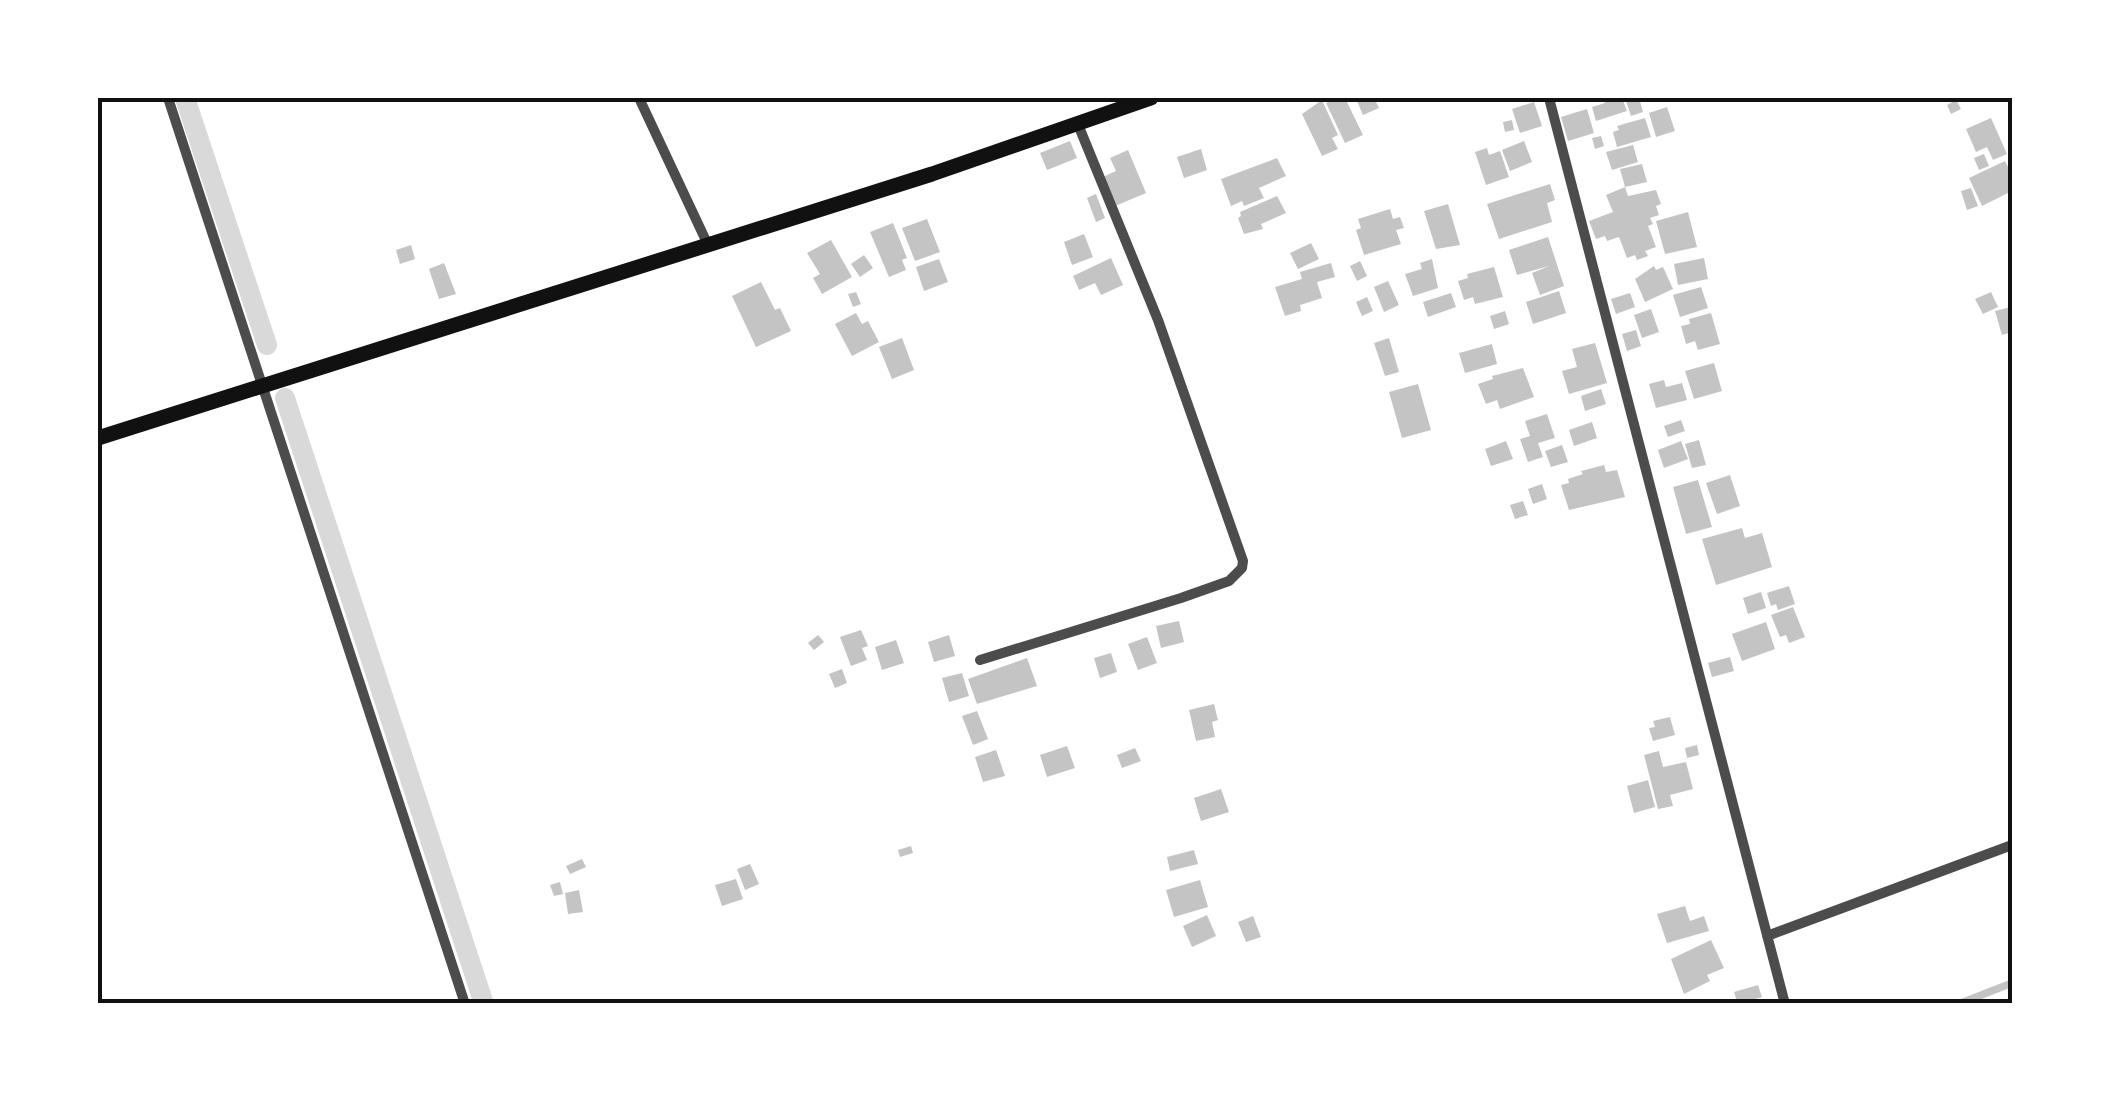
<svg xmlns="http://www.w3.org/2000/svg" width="2110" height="1101" viewBox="0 0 2110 1101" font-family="'PT Sans Narrow',sans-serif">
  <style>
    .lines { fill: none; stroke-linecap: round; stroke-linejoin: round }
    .canal { stroke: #d9d9d9; stroke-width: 20 }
    .building { fill: #c4c4c4 }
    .minor { stroke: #4c4c4c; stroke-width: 10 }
    .secondary { stroke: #111; stroke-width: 15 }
    .neatline { fill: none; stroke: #111; stroke-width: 4 }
  </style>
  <rect width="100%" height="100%" fill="#fff"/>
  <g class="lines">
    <path class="canal" d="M 185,98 L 267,345
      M 285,398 L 484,1004"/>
  </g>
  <path class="building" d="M 1337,98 L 1345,98 L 1363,135 L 1345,143 L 1326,103 Z
    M 1374,98 L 1379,108 L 1363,115 L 1356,99 Z
    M 1603,98 L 1622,98 L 1627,111 L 1596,121 L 1592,107 L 1605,103 Z
    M 1625,98 L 1639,98 L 1643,112 L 1631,116 Z
    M 1322,100 L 1338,135 L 1332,138 L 1338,149 L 1322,156 L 1302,114 Z
    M 1956,100 L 1961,109 L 1951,114 L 1947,105 Z
    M 1534,102 L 1542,126 L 1520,133 L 1512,109 Z
    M 1667,107 L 1675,131 L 1656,137 L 1649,113 Z
    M 1587,109 L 1594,133 L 1568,141 L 1561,117 Z
    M 1645,118 L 1651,137 L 1617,147 L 1613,132 L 1619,130 L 1617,126 Z
    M 1991,118 L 2007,154 L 1993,160 L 1987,147 L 1976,152 L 1966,129 Z
    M 1512,120 L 1514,130 L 1505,132 L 1503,122 Z
    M 1601,136 L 1604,146 L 1595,149 L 1592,138 Z
    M 1070,141 L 1077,158 L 1047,170 L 1040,153 Z
    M 1524,141 L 1532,162 L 1510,171 L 1502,150 Z
    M 1633,145 L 1638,162 L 1612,170 L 1606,152 Z
    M 1487,148 L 1489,155 L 1500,151 L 1509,177 L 1486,185 L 1475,152 Z
    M 1201,149 L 1207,170 L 1184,178 L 1177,157 Z
    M 1128,150 L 1146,193 L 1115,206 L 1103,177 L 1116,171 L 1110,158 Z
    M 1984,154 L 1989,166 L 1979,170 L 1974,158 Z
    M 1277,158 L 1286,176 L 1259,188 L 1264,198 L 1244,206 L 1242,201 L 1231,206 L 1221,179 Z
    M 2005,161 L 2012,175 L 2010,183 L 2012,191 L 1982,206 L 1969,178 Z
    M 1642,164 L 1647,182 L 1625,187 L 1620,169 Z
    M 1550,184 L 1555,200 L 1547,203 L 1552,222 L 1499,239 L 1487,204 Z
    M 1625,187 L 1628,196 L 1656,190 L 1661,204 L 1656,206 L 1659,215 L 1650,218 L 1653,224 L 1648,226 L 1656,247 L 1645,251 L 1648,256 L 1637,260 L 1635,255 L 1627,258 L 1619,237 L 1607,241 L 1605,236 L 1596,239 L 1589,221 L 1613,212 L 1606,195 Z
    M 1971,188 L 1978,206 L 1967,210 L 1961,191 Z
    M 1096,194 L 1105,218 L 1096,222 L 1087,198 Z
    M 1277,196 L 1286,213 L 1261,224 L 1263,229 L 1244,234 L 1238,218 L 1241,216 L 1240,212 Z
    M 1448,204 L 1460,245 L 1436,249 L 1424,211 Z
    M 1390,209 L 1393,219 L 1400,217 L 1404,228 L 1396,230 L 1401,244 L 1364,255 L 1356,230 L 1361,228 L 1358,219 Z
    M 1688,212 L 1697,247 L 1665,254 L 1656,221 Z
    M 927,219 L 940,252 L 915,261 L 902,228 Z
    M 893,223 L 907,258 L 902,260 L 906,270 L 889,277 L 870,232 Z
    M 1084,234 L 1093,257 L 1072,265 L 1064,242 Z
    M 1548,237 L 1564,286 L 1540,295 L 1532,273 L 1549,266 L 1517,275 L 1509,250 Z
    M 831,240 L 852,277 L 822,294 L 813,278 L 820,274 L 807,253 Z
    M 1311,243 L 1319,259 L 1298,269 L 1290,253 Z
    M 411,245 L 415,259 L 400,264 L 396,250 Z
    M 864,255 L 873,268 L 860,277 L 851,264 Z
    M 1111,258 L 1123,285 L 1101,295 L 1095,283 L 1079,290 L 1073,276 Z
    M 1704,258 L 1708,279 L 1678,285 L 1674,264 Z
    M 939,259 L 948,282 L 924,291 L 916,267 Z
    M 1432,259 L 1438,288 L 1413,296 L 1405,274 L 1422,269 L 1420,263 Z
    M 1360,261 L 1367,276 L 1357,281 L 1350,266 Z
    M 444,263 L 456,294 L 439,299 L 429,269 Z
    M 1331,263 L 1335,277 L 1317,282 L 1322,298 L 1300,305 L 1301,311 L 1285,316 L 1275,287 L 1302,279 L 1300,272 Z
    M 1654,266 L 1656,270 L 1663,267 L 1673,289 L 1645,302 L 1635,279 Z
    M 1494,267 L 1503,297 L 1475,304 L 1473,297 L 1464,300 L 1458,281 L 1468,278 L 1467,274 Z
    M 1388,281 L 1399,305 L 1384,312 L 1374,287 Z
    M 761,282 L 775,310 L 780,308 L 791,331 L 756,347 L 732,296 Z
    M 1701,287 L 1708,308 L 1680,317 L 1673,295 Z
    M 1559,291 L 1566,313 L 1533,324 L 1526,302 Z
    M 856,292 L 861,304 L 853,307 L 848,294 Z
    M 1991,292 L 1998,307 L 1983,314 L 1975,299 Z
    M 1451,293 L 1456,307 L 1428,317 L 1423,302 Z
    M 1630,293 L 1635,307 L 1616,314 L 1611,299 Z
    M 1367,297 L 1373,311 L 1362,316 L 1356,302 Z
    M 2011,307 L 2012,332 L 2002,335 L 1995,311 Z
    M 1651,309 L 1659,332 L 1642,338 L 1634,315 Z
    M 1505,311 L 1509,324 L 1494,329 L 1490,316 Z
    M 856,313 L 862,324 L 868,321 L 879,342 L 852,356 L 835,324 Z
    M 1711,313 L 1720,344 L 1698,350 L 1695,341 L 1686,344 L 1681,326 L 1690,324 L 1689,319 Z
    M 1636,330 L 1641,346 L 1627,351 L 1622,334 Z
    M 902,338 L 914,370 L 892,379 L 879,347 Z
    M 1389,338 L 1399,372 L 1385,376 L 1374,343 Z
    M 1595,343 L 1607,383 L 1569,394 L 1562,371 L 1577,367 L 1572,349 Z
    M 1492,344 L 1497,364 L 1465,373 L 1459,353 Z
    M 1714,363 L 1722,391 L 1694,399 L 1685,371 Z
    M 1523,368 L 1534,397 L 1500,409 L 1497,400 L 1486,404 L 1478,384 L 1493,379 L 1492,376 Z
    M 1664,380 L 1666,387 L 1682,383 L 1687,400 L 1656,408 L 1649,384 Z
    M 1418,384 L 1431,430 L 1402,438 L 1389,392 Z
    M 1601,389 L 1606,404 L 1585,411 L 1581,396 Z
    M 1547,414 L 1555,438 L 1538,443 L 1543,457 L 1528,462 L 1520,439 L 1530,436 L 1525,421 Z
    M 1681,420 L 1685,431 L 1668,437 L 1664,426 Z
    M 1592,422 L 1597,438 L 1574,446 L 1569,430 Z
    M 1699,440 L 1706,465 L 1692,468 L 1685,444 Z
    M 1506,441 L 1513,459 L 1491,466 L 1485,449 Z
    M 1681,441 L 1688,459 L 1664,468 L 1658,450 Z
    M 1562,445 L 1568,462 L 1551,467 L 1545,451 Z
    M 1604,465 L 1606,472 L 1617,470 L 1625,497 L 1569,510 L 1561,485 L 1569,483 L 1568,479 L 1583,474 L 1581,471 Z
    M 1730,475 L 1740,506 L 1717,514 L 1706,483 Z
    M 1698,480 L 1712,527 L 1686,534 L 1673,487 Z
    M 1542,484 L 1547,499 L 1533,504 L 1528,489 Z
    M 1523,501 L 1528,515 L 1515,519 L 1510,505 Z
    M 1742,528 L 1745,538 L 1762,533 L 1772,567 L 1716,585 L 1702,539 Z
    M 1789,586 L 1795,604 L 1778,610 L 1776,604 L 1771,606 L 1767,593 Z
    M 1761,592 L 1766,608 L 1748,614 L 1743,598 Z
    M 1793,607 L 1805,637 L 1789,643 L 1786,635 L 1780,637 L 1771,615 Z
    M 1179,621 L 1184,642 L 1161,648 L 1156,626 Z
    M 1766,622 L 1775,649 L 1742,661 L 1732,634 Z
    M 861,630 L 868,646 L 862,648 L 867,660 L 851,666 L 840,637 Z
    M 818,635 L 824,642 L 814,650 L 808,643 Z
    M 949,635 L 955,656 L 934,662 L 928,642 Z
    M 1147,637 L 1157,663 L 1138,670 L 1128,644 Z
    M 896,640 L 904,663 L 882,670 L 875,647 Z
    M 1111,653 L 1117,672 L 1100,678 L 1094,658 Z
    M 1730,657 L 1734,671 L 1712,677 L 1708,663 Z
    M 1027,658 L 1037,686 L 977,704 L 968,679 Z
    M 842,669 L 847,683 L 835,688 L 829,674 Z
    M 962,673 L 969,696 L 949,702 L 942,678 Z
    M 1214,704 L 1218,720 L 1212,722 L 1215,737 L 1196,741 L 1189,710 Z
    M 977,711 L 988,739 L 973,745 L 962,716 Z
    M 1670,717 L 1675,735 L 1653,741 L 1649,728 L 1655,727 L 1653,721 Z
    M 1697,745 L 1699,755 L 1687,758 L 1685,748 Z
    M 1067,746 L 1075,768 L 1047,777 L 1040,755 Z
    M 1135,748 L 1141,761 L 1122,768 L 1117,755 Z
    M 996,750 L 1005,776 L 983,782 L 975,757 Z
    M 1659,751 L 1663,767 L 1686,762 L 1693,789 L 1670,795 L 1673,806 L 1658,809 L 1644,755 Z
    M 1648,780 L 1655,807 L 1634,813 L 1627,786 Z
    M 1221,789 L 1229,812 L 1201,821 L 1194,798 Z
    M 911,846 L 913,853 L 900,857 L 898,850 Z
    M 1194,850 L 1198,864 L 1170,871 L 1167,857 Z
    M 582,859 L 586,867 L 570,874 L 566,866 Z
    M 750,864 L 759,884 L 745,890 L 737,869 Z
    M 736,879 L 743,899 L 722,906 L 715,885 Z
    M 1200,880 L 1208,907 L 1174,917 L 1166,890 Z
    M 560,882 L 563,894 L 554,896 L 550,885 Z
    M 579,890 L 583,912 L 568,914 L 565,893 Z
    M 1685,906 L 1690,921 L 1704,916 L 1709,931 L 1667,943 L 1657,914 Z
    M 1207,915 L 1216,936 L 1192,947 L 1183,926 Z
    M 1253,916 L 1261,937 L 1246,942 L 1238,922 Z
    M 1711,940 L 1724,968 L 1707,975 L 1710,981 L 1684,994 L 1671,959 Z
    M 2012,979 L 2012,987 L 1969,1004 L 1948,1004 Z
    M 1758,985 L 1762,997 L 1738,1004 L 1734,992 Z"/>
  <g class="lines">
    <path class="minor" d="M 168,98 L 465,1004
      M 639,98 L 708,245
      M 1549,98 L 1785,1004
      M 980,660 L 1181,598 L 1229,581 L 1242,568 L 1243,561 L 1158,320 L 1077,122
      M 1767,936 L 2012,845"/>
    <path class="secondary" d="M 98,438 L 932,174 L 1151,98"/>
  </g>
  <rect width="2110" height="1101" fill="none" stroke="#ffffff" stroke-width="200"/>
  <rect x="100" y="100" width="1910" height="901" class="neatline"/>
</svg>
